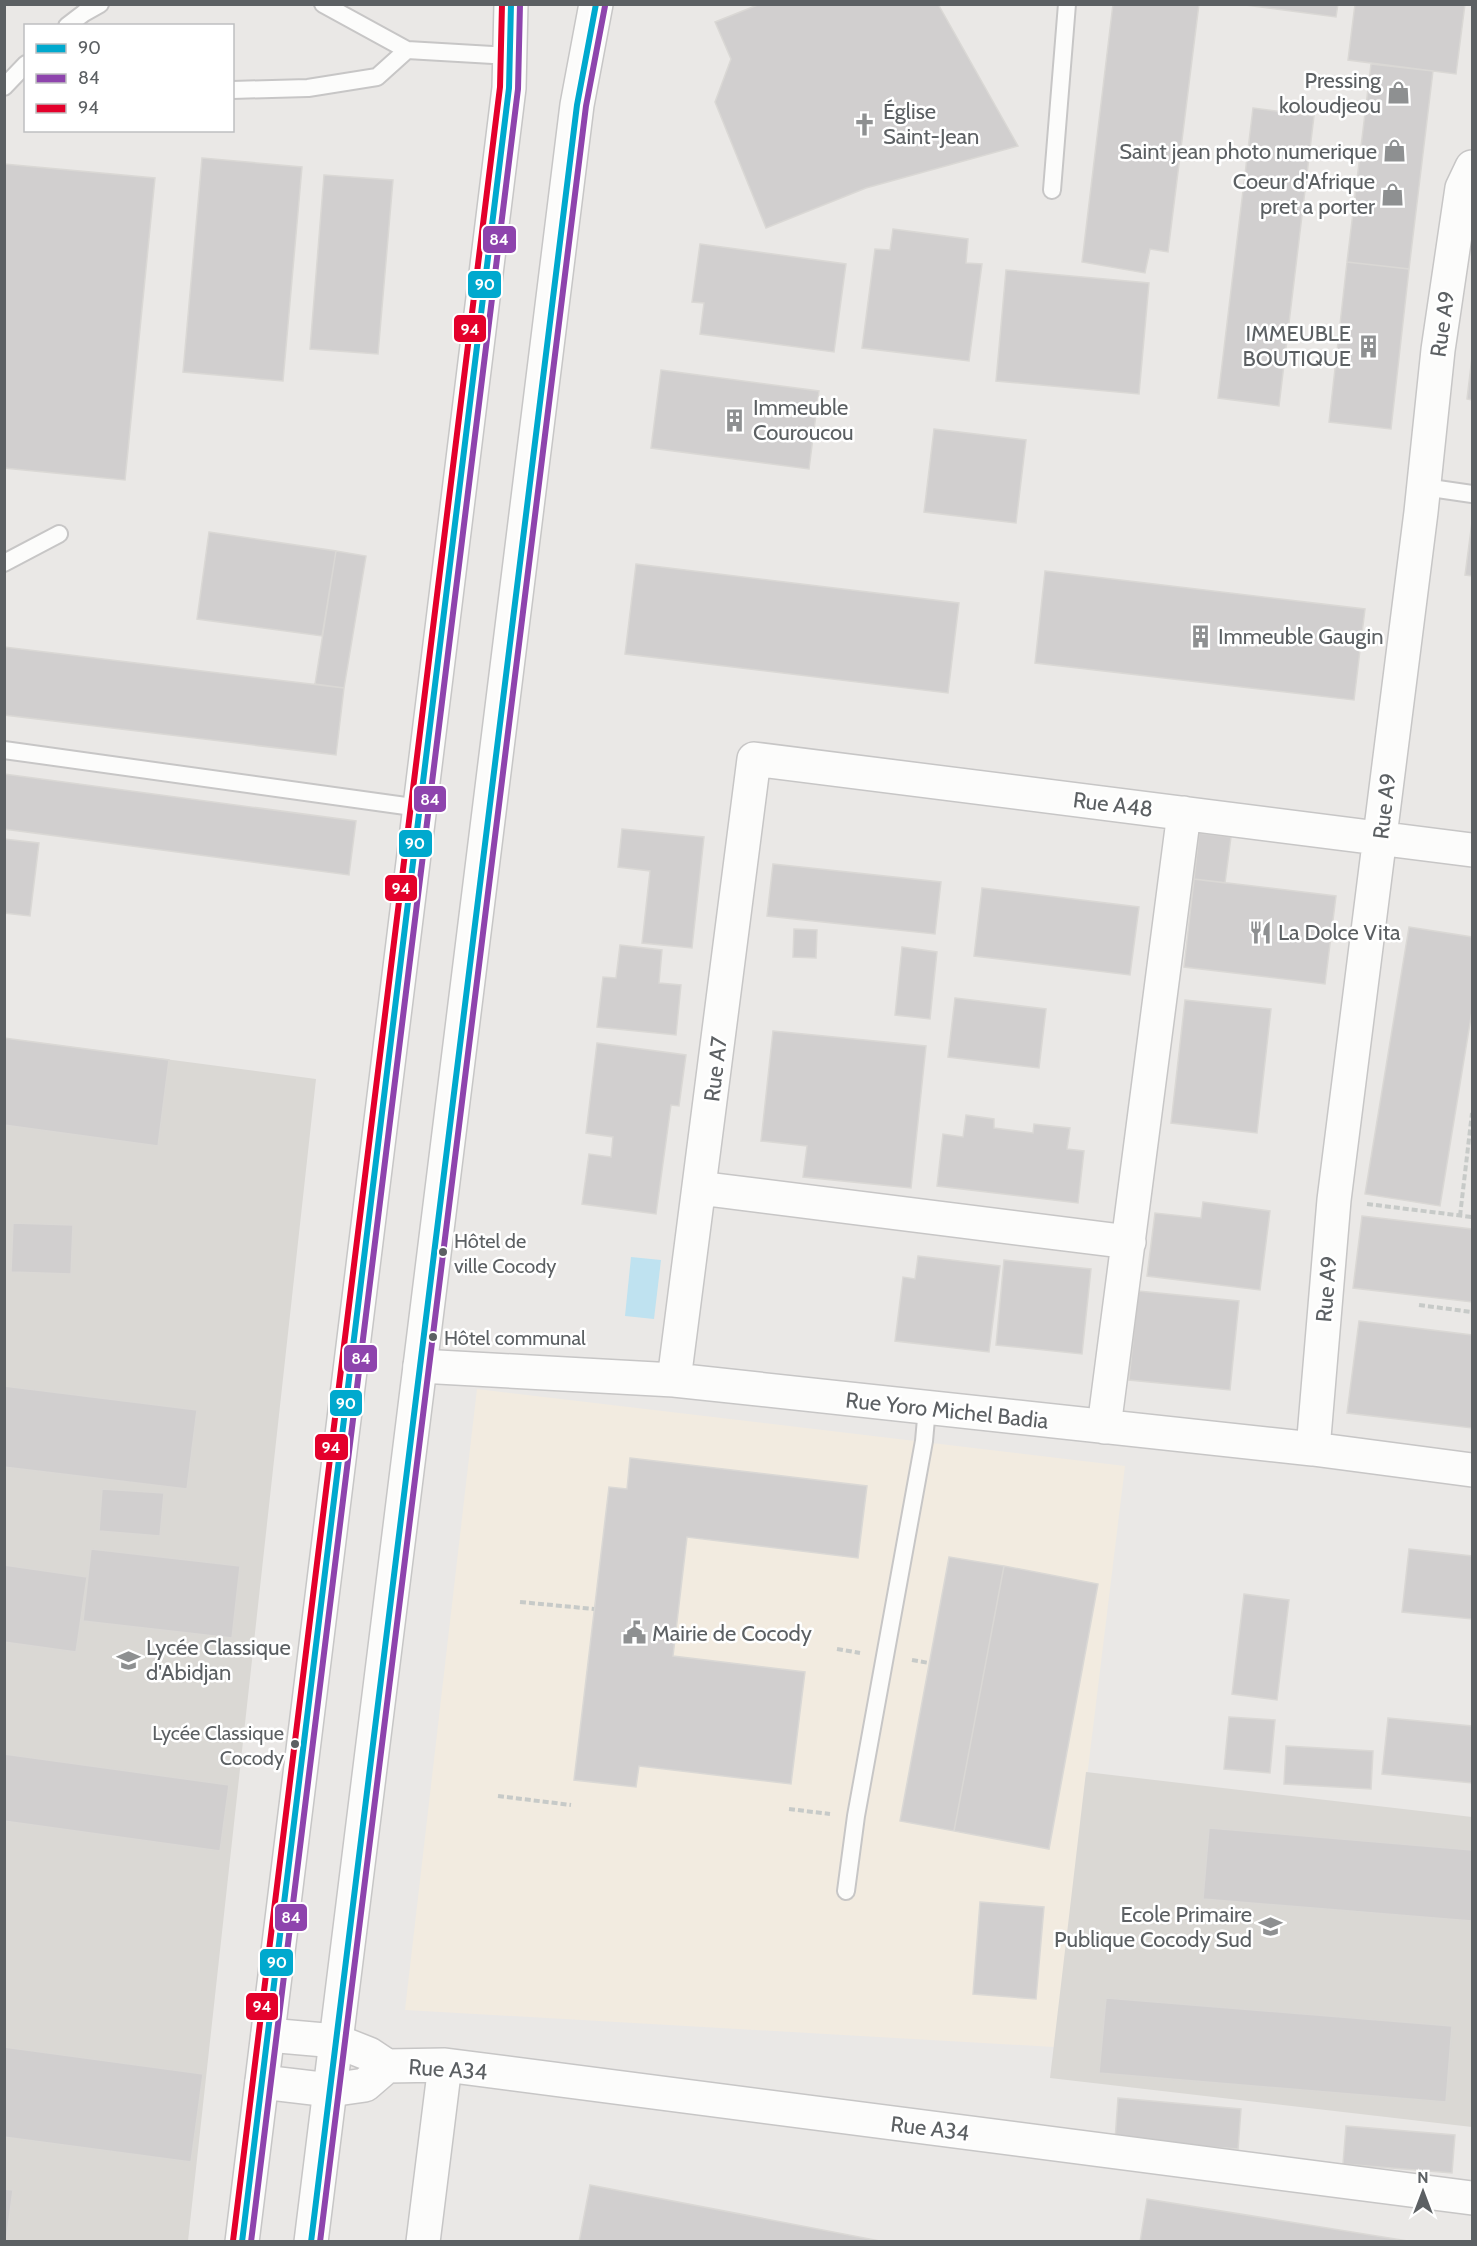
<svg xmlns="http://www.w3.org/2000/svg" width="1477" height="2246" viewBox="0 0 1477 2246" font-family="Cabin,sans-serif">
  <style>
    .commercial { fill: #f2ebe0 }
    .education { fill: #dad8d4 }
    .water { fill: #bfe2f0 }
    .building { fill: #d1cfcf; stroke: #dad8d5; stroke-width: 1.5 }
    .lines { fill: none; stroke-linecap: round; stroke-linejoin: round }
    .service-casing { stroke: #c7c6c6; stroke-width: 20 }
    .minor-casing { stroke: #c7c6c6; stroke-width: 36 }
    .tertiary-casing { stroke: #c7c6c6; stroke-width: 36 }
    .path { stroke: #c7cac8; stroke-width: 4; stroke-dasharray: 6 3; stroke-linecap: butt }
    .service { stroke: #fcfcfb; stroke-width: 16 }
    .minor { stroke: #fcfcfb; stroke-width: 33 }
    .tertiary { stroke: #fcfcfb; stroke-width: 33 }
    .bus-1-casing { stroke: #fff; stroke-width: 10 }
    .bus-2-casing { stroke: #fff; stroke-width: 10 }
    .bus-3-casing { stroke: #fff; stroke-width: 10 }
    .bus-1 { stroke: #00a9ce; stroke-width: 6 }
    .bus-2 { stroke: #8e44ad; stroke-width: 6 }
    .bus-3 { stroke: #e4002b; stroke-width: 6 }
    .bus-dot { fill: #5c6063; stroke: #fff; stroke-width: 2 }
    .labels { text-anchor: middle; stroke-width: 5; stroke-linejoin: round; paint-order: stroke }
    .bus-label { font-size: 20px; fill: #5c6063; stroke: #fff; text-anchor: start }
    .poi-label { font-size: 22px; fill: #5c6063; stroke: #fff; text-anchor: start }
    .street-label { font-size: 22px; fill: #5c6063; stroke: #fff }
    .line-badge { stroke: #fff; stroke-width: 2 }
    .badge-label { font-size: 16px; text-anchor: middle; font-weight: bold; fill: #fff }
  </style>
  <rect width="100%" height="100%" fill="#eae8e6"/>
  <path class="commercial" d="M 477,1389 L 1125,1466 L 1054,2047 L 405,2010 Z"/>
  <path class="education" d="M 5,1038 L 316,1079 L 188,2241 L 5,2242 Z
    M 1086,1772 L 1472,1817 L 1472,2127 L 1050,2078 Z"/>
  <path class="water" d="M 631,1257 L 661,1260 L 654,1319 L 625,1316 Z"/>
  <path class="building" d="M 760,4 L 938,4 L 1018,146 L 866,188 L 766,228 L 715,102 L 731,59 L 715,22 Z
    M 1113,4 L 1199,4 L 1168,252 L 1150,249 L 1145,273 L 1082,262 Z
    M 1113,4 L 1199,4 L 1168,252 L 1150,249 L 1145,273 L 1082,262 Z
    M 1238,4 L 1338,4 L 1336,17 Z
    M 1355,4 L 1465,4 L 1456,74 L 1348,60 Z
    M 1371,64 L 1433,71 L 1409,269 L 1347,262 Z
    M 1253,108 L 1314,116 L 1279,406 L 1218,398 Z
    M 202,158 L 302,167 L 283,381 L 183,372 Z
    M 4,164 L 155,178 L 125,480 L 4,468 Z
    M 324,175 L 393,180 L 378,354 L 310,349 Z
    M 893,229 L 968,239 L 966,263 L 982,264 L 969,361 L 862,348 L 875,249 L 890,250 Z
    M 700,244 L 846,264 L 834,352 L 700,334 L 704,303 L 692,302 Z
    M 1347,262 L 1409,269 L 1391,429 L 1329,422 Z
    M 1006,270 L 1149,283 L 1139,394 L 996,381 Z
    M 1472,357 L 1472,400 L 1467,399 Z
    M 661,370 L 819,391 L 809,469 L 651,448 Z
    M 934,429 L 1026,440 L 1016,523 L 924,512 Z
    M 1472,522 L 1472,576 L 1465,575 Z
    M 209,532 L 336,551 L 322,636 L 197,619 Z
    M 336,551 L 366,556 L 344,688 L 315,684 Z
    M 636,564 L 959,603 L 948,693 L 625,654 Z
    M 1045,571 L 1365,609 L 1354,700 L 1035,663 Z
    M 4,647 L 344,688 L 336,755 L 4,715 Z
    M 4,774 L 356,821 L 349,875 L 4,829 Z
    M 622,829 L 704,837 L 692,948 L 642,943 L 650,871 L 618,867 Z
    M 1199,833 L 1231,837 L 1225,883 L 1194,879 Z
    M 4,839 L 39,843 L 30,916 L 4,913 Z
    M 773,864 L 941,882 L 935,934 L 767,916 Z
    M 1194,879 L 1336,896 L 1325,984 L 1184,967 Z
    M 982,888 L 1139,907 L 1130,975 L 974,956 Z
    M 1409,927 L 1472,937 L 1472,1011 L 1440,1206 L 1365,1194 Z
    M 794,929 L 817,930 L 816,958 L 793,957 Z
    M 620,945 L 662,950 L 659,983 L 681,985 L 676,1035 L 597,1027 L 603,977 L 616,978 Z
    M 902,947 L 937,952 L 930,1019 L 895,1015 Z
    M 955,998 L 1046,1009 L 1039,1068 L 948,1057 Z
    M 1185,1000 L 1271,1009 L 1257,1133 L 1171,1123 Z
    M 773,1031 L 926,1046 L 911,1188 L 803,1177 L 807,1146 L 761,1141 Z
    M 4,1038 L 169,1060 L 158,1146 L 4,1125 Z
    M 597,1043 L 686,1055 L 679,1106 L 671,1105 L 656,1214 L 582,1204 L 589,1154 L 611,1157 L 613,1137 L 586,1133 Z
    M 966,1115 L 994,1119 L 994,1128 L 1033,1133 L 1034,1124 L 1070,1128 L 1067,1149 L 1084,1151 L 1078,1203 L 937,1186 L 943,1134 L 963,1137 Z
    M 1203,1202 L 1270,1211 L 1260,1290 L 1147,1276 L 1155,1213 L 1201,1218 Z
    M 1362,1216 L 1472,1229 L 1472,1302 L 1353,1288 Z
    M 13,1223 L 73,1225 L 71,1274 L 11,1272 Z
    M 918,1256 L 1000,1266 L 989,1352 L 895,1341 L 903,1277 L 915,1279 Z
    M 1004,1260 L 1091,1269 L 1082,1354 L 996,1345 Z
    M 1138,1291 L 1239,1301 L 1230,1390 L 1129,1380 Z
    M 1359,1321 L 1472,1335 L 1472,1428 L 1347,1413 Z
    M 4,1386 L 197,1410 L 187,1489 L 4,1467 Z
    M 630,1458 L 867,1486 L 858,1558 L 687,1537 L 673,1656 L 805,1672 L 791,1784 L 639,1766 L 636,1787 L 574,1780 L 609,1487 L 627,1489 Z
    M 102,1489 L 164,1493 L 160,1536 L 99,1531 Z
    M 91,1549 L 240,1566 L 232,1638 L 83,1621 Z
    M 1409,1549 L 1472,1556 L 1472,1619 L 1402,1612 Z
    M 949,1557 L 1004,1566 L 954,1831 L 900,1821 Z
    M 4,1565 L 87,1577 L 76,1652 L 4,1642 Z
    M 1004,1566 L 1098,1584 L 1049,1849 L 954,1831 Z
    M 1244,1594 L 1289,1600 L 1277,1700 L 1232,1694 Z
    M 1229,1717 L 1275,1720 L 1270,1773 L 1224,1769 Z
    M 1388,1718 L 1472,1726 L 1472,1783 L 1382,1774 Z
    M 1286,1746 L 1373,1751 L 1371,1789 L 1284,1784 Z
    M 4,1754 L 229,1785 L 220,1851 L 4,1821 Z
    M 1209,1828 L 1472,1850 L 1472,1921 L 1203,1899 Z
    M 980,1902 L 1044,1907 L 1036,1999 L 973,1994 Z
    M 1106,1998 L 1452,2026 L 1446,2102 L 1099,2073 Z
    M 4,2047 L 203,2074 L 191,2162 L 4,2137 Z
    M 1118,2098 L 1241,2109 L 1238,2149 L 1115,2140 Z
    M 1346,2126 L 1455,2135 L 1452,2173 L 1343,2164 Z
    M 590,2185 L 885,2242 L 579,2242 Z
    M 4,2189 L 13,2190 L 6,2242 L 4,2242 Z
    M 1147,2199 L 1414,2242 L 1140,2242 Z"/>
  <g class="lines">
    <defs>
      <path id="service" d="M 323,4 L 407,50 L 510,56
        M 67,26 L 84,13 L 100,4
        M 4,87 L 26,64
        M 232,90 L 308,88 L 377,77 L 407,50
        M 1052,190 L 1067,4
        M 1424,487 L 1472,494
        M 4,563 L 59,534
        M 4,750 L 420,808
        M 846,1891 L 856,1816 L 924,1441 L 927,1408"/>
      <path id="minor" d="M 699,1188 L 1129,1242
        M 420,1366 L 674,1380 L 1313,1449 L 1472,1470
        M 674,1380 L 754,759 L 1472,850
        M 1104,1427 L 1184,813
        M 1313,1449 L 1334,1200 L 1421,512 L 1438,350 L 1462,188 L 1472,167
        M 268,2035 L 336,2041 L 369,2054 L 387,2066 L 445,2065 L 1472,2198
        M 262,2082 L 330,2090 L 365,2085 L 387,2066
        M 423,2242 L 445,2065"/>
      <path id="tertiary" d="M 242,2242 L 509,88 L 511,4
        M 311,2242 L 577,105 L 596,4"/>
    </defs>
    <use href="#service" class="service-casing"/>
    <use href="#minor" class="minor-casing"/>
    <use href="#tertiary" class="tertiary-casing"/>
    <path class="path" d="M 1367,1204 L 1472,1217
      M 1460,1216 L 1472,1113
      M 1419,1305 L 1472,1312
      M 520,1602 L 594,1609
      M 837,1649 L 860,1653
      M 912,1660 L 929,1663
      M 498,1796 L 571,1805
      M 789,1809 L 830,1814"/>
    <use href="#service" class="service"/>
    <use href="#minor" class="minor"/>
    <use href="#tertiary" class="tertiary"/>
    <defs>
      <path id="bus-1" d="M 242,2242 L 509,88 L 511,4
        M 311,2242 L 577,105 L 596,4"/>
      <path id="bus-2" d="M 251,2242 L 518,89 L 520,4
        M 320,2242 L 586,106 L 605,6"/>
      <path id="bus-3" d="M 233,2241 L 500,87 L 502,4"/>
    </defs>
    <use href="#bus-1" class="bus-1-casing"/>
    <use href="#bus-2" class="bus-2-casing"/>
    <use href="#bus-3" class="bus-3-casing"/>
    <use href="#bus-1" class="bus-1"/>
    <use href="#bus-2" class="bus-2"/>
    <use href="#bus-3" class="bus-3"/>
  </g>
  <defs>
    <symbol id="shop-bare" viewBox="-9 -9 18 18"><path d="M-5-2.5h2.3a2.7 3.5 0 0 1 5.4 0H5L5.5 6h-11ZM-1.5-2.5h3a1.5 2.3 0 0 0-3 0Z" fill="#8e9091" stroke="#fff" stroke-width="2.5" paint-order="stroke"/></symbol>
    <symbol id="church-bare" viewBox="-9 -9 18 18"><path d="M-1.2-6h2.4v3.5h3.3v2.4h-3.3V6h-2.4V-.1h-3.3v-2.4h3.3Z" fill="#8e9091" stroke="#fff" stroke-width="2.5" paint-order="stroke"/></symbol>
    <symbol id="building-bare" viewBox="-9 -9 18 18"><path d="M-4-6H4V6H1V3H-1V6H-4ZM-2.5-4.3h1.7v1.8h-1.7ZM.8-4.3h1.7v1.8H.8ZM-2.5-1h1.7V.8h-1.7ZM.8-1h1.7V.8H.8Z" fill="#8e9091" stroke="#fff" stroke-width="2.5" paint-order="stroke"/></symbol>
    <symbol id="restaurant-bare" viewBox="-9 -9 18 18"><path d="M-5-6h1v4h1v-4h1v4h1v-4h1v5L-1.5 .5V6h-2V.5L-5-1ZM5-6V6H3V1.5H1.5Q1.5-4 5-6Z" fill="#8e9091" stroke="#fff" stroke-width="2.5" paint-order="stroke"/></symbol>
    <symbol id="civic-bare" viewBox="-9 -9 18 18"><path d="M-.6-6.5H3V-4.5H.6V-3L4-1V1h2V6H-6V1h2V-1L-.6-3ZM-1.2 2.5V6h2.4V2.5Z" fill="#8e9091" stroke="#fff" stroke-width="2.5" paint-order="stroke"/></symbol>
    <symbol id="school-bare" viewBox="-9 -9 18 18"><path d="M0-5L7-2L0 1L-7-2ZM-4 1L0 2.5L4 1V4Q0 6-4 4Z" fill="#8e9091" stroke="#fff" stroke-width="2.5" paint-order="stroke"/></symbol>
  </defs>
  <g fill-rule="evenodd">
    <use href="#shop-bare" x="1382" y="76" width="33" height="33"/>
    <use href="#church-bare" x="848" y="108" width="33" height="33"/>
    <use href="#shop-bare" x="1378" y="134" width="33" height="33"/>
    <use href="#shop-bare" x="1376" y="178" width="33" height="33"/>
    <use href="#building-bare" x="1352" y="330" width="33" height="33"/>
    <use href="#building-bare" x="718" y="404" width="33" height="33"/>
    <use href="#building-bare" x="1184" y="620" width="33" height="33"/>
    <use href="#restaurant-bare" x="1244" y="916" width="33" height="33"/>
    <use href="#civic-bare" x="618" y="1616" width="33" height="33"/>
    <use href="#school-bare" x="112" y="1644" width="33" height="33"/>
    <use href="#school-bare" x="1254" y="1910" width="33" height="33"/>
  </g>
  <g class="bus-dot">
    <circle cx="443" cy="1252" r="5"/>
    <circle cx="433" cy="1337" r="5"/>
    <circle cx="295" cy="1744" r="5"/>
  </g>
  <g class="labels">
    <g class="bus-label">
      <text x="454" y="1248">Hôtel de<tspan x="454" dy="25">ville Cocody</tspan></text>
      <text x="444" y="1345">Hôtel communal</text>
      <text x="284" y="1740" text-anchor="end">Lycée Classique<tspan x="284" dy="25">Cocody</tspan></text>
    </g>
    <g class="poi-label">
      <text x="1381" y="88" text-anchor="end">Pressing<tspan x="1381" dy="25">koloudjeou</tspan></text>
      <text x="883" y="119">Église<tspan x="883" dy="25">Saint-Jean</tspan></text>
      <text x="1377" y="159" text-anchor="end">Saint jean photo numerique</text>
      <text x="1375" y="189" text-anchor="end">Coeur d'Afrique<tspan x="1375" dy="25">pret a porter</tspan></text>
      <text x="1351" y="341" text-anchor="end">IMMEUBLE<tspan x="1351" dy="25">BOUTIQUE</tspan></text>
      <text x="753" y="415">Immeuble<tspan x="753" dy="25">Couroucou</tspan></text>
      <text x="1218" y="644">Immeuble Gaugin</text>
      <text x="1278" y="940">La Dolce Vita</text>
      <text x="652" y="1641">Mairie de Cocody</text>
      <text x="146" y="1655">Lycée Classique<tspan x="146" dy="25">d'Abidjan</tspan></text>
      <text x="1252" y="1922" text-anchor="end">Ecole Primaire<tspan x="1252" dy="25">Publique Cocody Sud</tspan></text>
    </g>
    <g class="street-label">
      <text transform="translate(1442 324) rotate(-82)" y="8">Rue A9</text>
      <text transform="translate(1113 804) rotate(7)" y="8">Rue A48</text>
      <text transform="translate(1384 806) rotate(-83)" y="8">Rue A9</text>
      <text transform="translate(715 1069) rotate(-83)" y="8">Rue A7</text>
      <text transform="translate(1326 1289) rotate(-85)" y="8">Rue A9</text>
      <text transform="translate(947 1410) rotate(6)" y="8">Rue Yoro Michel Badia</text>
      <text transform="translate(448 2069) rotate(4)" y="8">Rue A34</text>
      <text transform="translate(930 2128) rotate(7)" y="8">Rue A34</text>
    </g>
  </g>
  <g class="line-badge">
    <rect x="482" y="225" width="35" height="29" rx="6" fill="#8e44ad"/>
    <rect x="467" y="270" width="35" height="29" rx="6" fill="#00a9ce"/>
    <rect x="453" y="314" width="34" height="29" rx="6" fill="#e4002b"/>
    <rect x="413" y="785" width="34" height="28" rx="6" fill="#8e44ad"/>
    <rect x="398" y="829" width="35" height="29" rx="6" fill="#00a9ce"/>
    <rect x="384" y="874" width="34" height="28" rx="6" fill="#e4002b"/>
    <rect x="343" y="1344" width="35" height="29" rx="6" fill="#8e44ad"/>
    <rect x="329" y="1389" width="34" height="28" rx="6" fill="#00a9ce"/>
    <rect x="314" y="1433" width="35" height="28" rx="6" fill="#e4002b"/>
    <rect x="274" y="1903" width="34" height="29" rx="6" fill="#8e44ad"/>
    <rect x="259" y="1948" width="35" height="29" rx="6" fill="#00a9ce"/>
    <rect x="245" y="1992" width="34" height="29" rx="6" fill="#e4002b"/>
  </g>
  <g class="badge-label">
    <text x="499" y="245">84</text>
    <text x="485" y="290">90</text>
    <text x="470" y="335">94</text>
    <text x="430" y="805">84</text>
    <text x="415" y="849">90</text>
    <text x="401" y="894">94</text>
    <text x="361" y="1364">84</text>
    <text x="346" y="1409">90</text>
    <text x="331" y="1453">94</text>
    <text x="291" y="1923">84</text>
    <text x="277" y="1968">90</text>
    <text x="262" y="2012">94</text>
  </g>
  <rect width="1477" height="2246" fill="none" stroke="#5c6063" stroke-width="12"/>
  <rect x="24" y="24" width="210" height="108" fill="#ffffff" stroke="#bebfc1" stroke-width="1.5"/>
  <rect x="36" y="44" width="30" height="9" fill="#00a9ce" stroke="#bebfc1" stroke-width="1.5"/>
  <text x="78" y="54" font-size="18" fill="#5c6063">90</text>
  <rect x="36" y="74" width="30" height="9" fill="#8e44ad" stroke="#bebfc1" stroke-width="1.5"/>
  <text x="78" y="84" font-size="18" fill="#5c6063">84</text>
  <rect x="36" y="104" width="30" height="9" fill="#e4002b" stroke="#bebfc1" stroke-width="1.5"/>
  <text x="78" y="114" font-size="18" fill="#5c6063">94</text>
  <g transform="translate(1423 2192)" stroke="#ffffff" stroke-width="4.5" paint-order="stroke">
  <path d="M0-4.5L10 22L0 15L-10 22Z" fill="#5c6063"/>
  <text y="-9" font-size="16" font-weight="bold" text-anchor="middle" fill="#5c6063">N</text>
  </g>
</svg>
